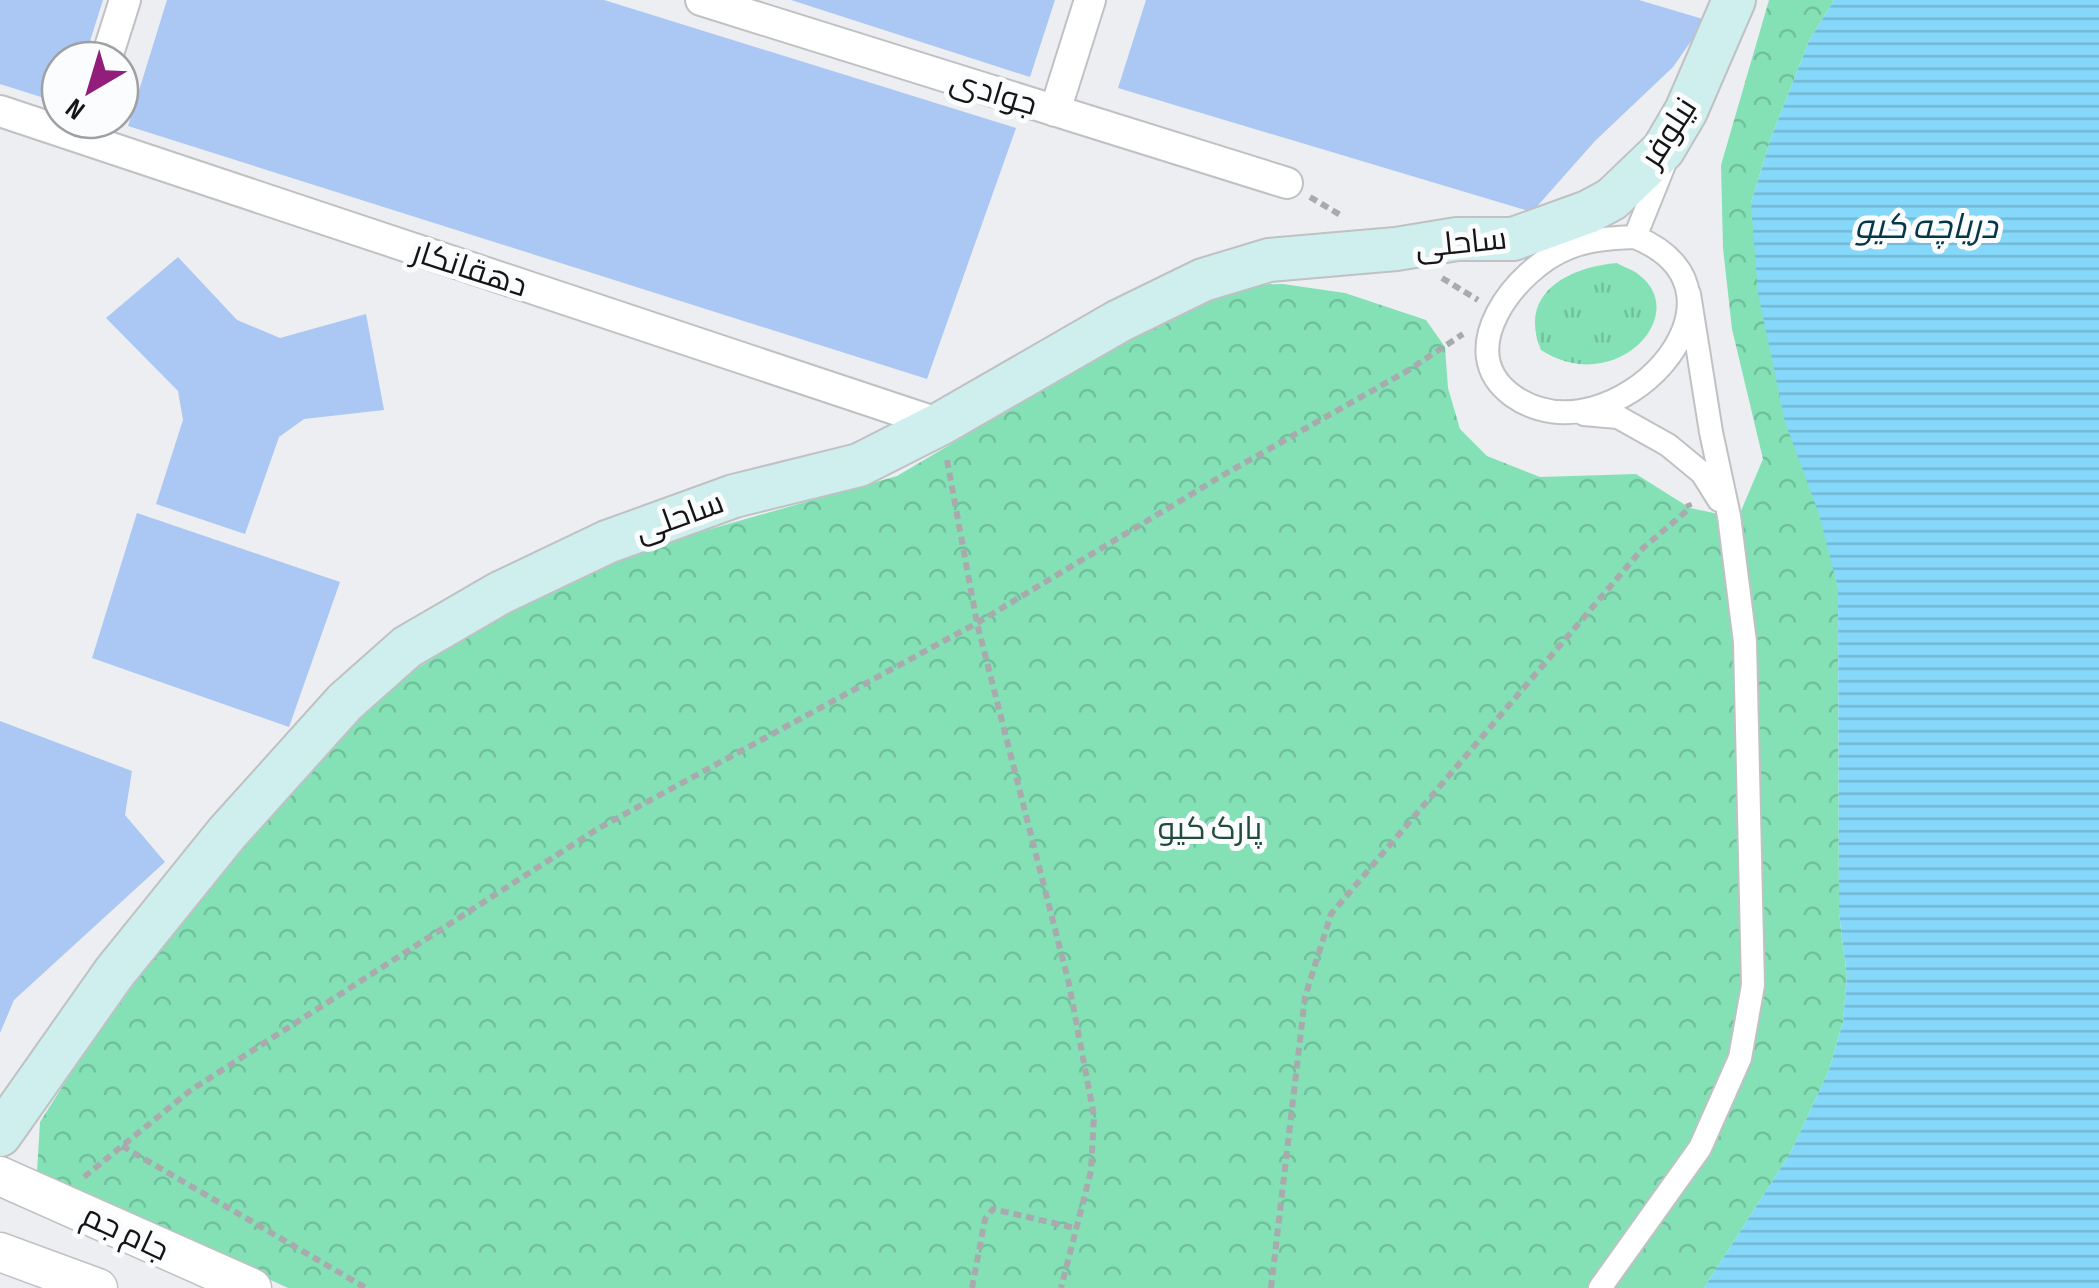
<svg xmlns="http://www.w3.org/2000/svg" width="2099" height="1288" viewBox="0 0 2099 1288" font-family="'Sofia Sans Condensed',Cairo,sans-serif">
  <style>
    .grass { fill: url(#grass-tufts) }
    .park { fill: url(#park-crowns) }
    .water { fill: url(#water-rules) }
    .building { fill: #abc7f3 }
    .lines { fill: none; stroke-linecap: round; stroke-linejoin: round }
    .pedestrian-casing { stroke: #bfc1c3; stroke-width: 26 }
    .minor-casing { stroke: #bfc1c3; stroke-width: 34 }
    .tertiary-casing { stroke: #bfc1c3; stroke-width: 41 }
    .secondary-casing { stroke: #bfc1c3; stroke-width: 46 }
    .path { stroke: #a9aaad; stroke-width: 6; stroke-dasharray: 8 5; stroke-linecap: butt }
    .pedestrian { stroke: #fff; stroke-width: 22 }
    .minor { stroke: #fff; stroke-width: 30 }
    .tertiary { stroke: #fff; stroke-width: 38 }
    .secondary { stroke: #ceefee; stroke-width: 42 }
    .labels { text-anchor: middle; stroke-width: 10; stroke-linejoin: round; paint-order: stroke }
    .street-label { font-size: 32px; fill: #151516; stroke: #fafcfe }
    .park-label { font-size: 32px; fill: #214c39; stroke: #fafcfe }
    .water-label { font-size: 35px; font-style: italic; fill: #043849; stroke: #fafcfe }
  </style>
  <defs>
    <pattern id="grass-tufts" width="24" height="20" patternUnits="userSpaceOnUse" patternTransform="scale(2.5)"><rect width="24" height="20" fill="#84e1b6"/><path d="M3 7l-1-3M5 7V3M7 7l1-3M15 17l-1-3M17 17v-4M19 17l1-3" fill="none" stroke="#71c09c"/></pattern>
    <pattern id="park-crowns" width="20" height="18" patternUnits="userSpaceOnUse" patternTransform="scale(2.5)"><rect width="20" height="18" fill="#84e1b6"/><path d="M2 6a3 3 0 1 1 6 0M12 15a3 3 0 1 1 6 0" fill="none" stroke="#71c09c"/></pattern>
    <pattern id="water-rules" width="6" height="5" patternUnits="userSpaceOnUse" patternTransform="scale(2.5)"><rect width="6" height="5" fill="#85d8f9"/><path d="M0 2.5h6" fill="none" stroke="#72b8d5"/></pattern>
  </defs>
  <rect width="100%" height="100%" fill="#eceef1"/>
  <path class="grass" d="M 1617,263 C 1623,267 1632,269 1638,274 C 1693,314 1615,398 1541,350 C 1517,293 1569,267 1617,263 Z"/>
  <path class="park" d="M 1769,0 L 1834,0 L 1809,41 L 1771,138 L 1751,203 L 1838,588 L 1839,914 L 1847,976 L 1843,1022 L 1829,1070 L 1791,1152 L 1704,1288 L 288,1288 L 37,1172 L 40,1122 L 131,978 L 320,760 L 396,682 L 482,626 L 581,575 L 686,536 L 897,476 L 1169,315 L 1235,285 L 1283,284 L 1345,293 L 1426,320 L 1445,347 L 1448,388 L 1460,429 L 1487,456 L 1540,477 L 1636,474 L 1690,508 L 1738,518 L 1763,459 L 1732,329 L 1723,248 L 1721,165 Z"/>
  <path class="water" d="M 1834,0 L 2099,0 L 2099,1288 L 1704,1288 L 1791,1152 L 1829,1070 L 1843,1022 L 1847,976 L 1839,914 L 1838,588 L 1819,514 L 1785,422 L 1758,293 L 1751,203 L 1771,138 L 1809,41 Z"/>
  <path class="building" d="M 0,0 L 103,0 L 84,60 L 60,60 L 60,103 L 0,84 Z
    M 167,0 L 604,0 L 1016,128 L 927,379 L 128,126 Z
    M 791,0 L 1055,0 L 1030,77 Z
    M 1146,0 L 1639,0 L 1706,20 L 1673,67 L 1595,141 L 1532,212 L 1118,88 Z
    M 178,257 L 237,320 L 280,338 L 366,314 L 384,410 L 304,419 L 279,437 L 245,534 L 156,504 L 183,420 L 178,391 L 106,318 Z
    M 137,513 L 340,582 L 289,727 L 92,658 Z
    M 0,721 L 132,771 L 125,815 L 165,862 L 14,1000 L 0,1033 Z"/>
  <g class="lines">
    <defs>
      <path id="pedestrian" d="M 1635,237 C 1774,294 1611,465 1513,396 C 1450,351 1517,268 1568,248 C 1589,239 1613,238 1635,237 Z
        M 1635,237 L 1666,160
        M 1584,414 L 1618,417 L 1668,445 L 1702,473 L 1719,500
        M 1600,1288 L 1700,1148 L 1740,1058 L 1753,985 L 1745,642 L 1729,516 L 1711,432 L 1689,294"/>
      <path id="minor" d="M 701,0 L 1287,183
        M 106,60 L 125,0
        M 0,111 L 940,424
        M 1055,111 L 1090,0"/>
      <path id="tertiary" d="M 0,1176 L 252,1288
        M 0,1252 L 98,1288"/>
      <path id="secondary" d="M 0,1135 L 114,973 L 227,833 L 345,702 L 407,647 L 500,593 L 607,542 L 734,496 L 859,465 L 940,424 L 1119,321 L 1203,280 L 1269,260 L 1396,249 L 1457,239 L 1513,239 L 1588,212 L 1612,199 L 1663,150 L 1686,111 L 1734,0"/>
    </defs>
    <use href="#pedestrian" class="pedestrian-casing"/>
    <use href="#minor" class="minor-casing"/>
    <use href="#tertiary" class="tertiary-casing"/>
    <use href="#secondary" class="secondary-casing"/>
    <path class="path" d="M 1310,197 L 1342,216
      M 1442,278 L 1478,300
      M 947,460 L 977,623 L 1069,984 L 1094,1116 L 1091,1171 L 1061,1288
      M 122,1146 L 366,1288
      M 84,1177 L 191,1090 L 599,828 L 977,623 L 1225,474 L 1407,371 L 1463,334
      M 972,1288 L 985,1219 L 993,1209 L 1075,1228
      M 1271,1288 L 1305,997 L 1331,914 L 1643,548 L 1690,508 L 1688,503"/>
    <use href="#pedestrian" class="pedestrian"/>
    <use href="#minor" class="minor"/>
    <use href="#tertiary" class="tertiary"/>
    <use href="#secondary" class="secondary"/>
  </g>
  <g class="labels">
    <g class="street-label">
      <text transform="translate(994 92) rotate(17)" y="11">جوادی</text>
      <text transform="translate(1668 132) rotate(-57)" y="11">نیلوفر</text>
      <text transform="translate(1461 242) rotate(-6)" y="11">ساحلی</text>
      <text transform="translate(470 268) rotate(18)" y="11">دهقانکار</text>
      <text transform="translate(679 516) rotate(-20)" y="11">ساحلی</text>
      <text transform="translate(126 1232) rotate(25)" y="11">جام جم</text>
    </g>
    <g class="park-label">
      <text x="1210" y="839">پارک کیو</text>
    </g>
    <g class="water-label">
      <text x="1926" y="238">دریاچه کیو</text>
    </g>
  </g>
  <g transform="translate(90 90) rotate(218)"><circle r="48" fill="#fafcfe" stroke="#9ea0a1" stroke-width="2.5"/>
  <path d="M0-8L18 38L0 25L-18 38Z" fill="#931d7a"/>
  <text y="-15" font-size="28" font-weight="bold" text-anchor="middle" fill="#151516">N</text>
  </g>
</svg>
